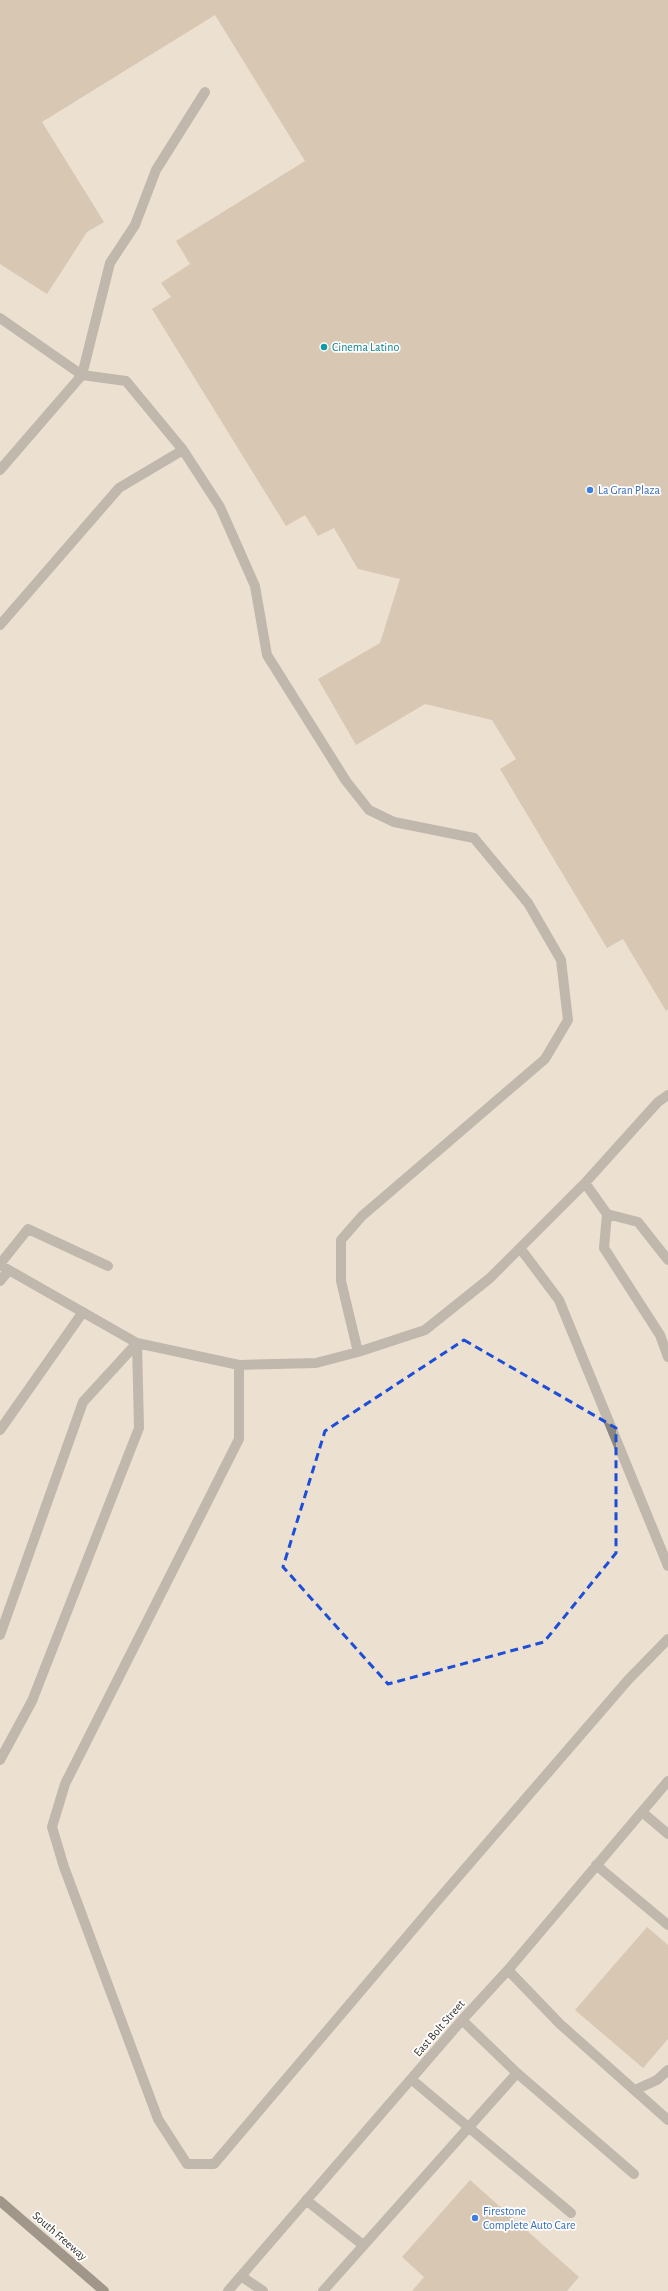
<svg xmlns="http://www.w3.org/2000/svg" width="668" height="2291" viewBox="0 0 668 2291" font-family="'Alegreya Sans',sans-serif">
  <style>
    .building { fill: #bea88c }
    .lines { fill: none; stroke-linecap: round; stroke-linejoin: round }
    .minor { stroke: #8a8780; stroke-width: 10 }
    .major { stroke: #433f33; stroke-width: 10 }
    .marked { fill: none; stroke: #1d4ed8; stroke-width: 3; stroke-dasharray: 8 5; stroke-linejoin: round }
    .culture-dot { fill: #0f9aa8; stroke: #fff; stroke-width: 1.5 }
    .shop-dot { fill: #3f7fe0; stroke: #fff; stroke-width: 1.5 }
    .labels { text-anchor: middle; stroke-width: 3.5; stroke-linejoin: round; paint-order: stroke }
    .culture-label { font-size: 12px; fill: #0d838f; stroke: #fff; text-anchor: start }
    .shop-label { font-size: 12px; fill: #366cbe; stroke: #fff; text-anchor: start }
    .street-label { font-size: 12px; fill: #34302a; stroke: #fff }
  </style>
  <rect width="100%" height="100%" fill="#ece0d1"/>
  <path class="building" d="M 0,0 L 668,0 L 668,1009 L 666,1011 L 623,939 L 607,948 L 500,769 L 516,759 L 492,720 L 425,704 L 356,745 L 318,679 L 380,643 L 400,579 L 358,569 L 334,528 L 318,536 L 305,515 L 286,526 L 152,309 L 171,297 L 161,283 L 190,264 L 176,241 L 305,161 L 215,15 L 42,122 L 104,222 L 87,232 L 47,294 L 0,264 Z
    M 647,1927 L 668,1945 L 668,2039 L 643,2068 L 575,2010 Z
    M 470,2180 L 579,2277 L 567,2291 L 412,2291 L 424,2277 L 402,2257 Z"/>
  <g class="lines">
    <path class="minor" d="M 0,318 L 82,375 L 110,263 L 135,225 L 156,170 L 205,92
      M 0,470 L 82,375 L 126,381 L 183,450 L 220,507 L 255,586 L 267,655 L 346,781 L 369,810 L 394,822 L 474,838 L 528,903 L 561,960 L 568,1020 L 545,1059 L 362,1216 L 341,1240 L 341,1281 L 358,1352
      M 0,625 L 119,488 L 183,450
      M 585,1183 L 607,1214 L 638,1222 L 668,1260
      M 607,1214 L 604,1248 L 660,1335 L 668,1357
      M 520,1248 L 559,1300 L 668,1566
      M 0,1264 L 28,1229 L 108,1266
      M 0,1265 L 137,1343 L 239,1365 L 316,1363 L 358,1352 L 425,1330 L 490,1278 L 585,1183 L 658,1102 L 668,1095
      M 0,1281 L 9,1270
      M 239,1365 L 239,1439 L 65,1784 L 52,1827 L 64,1867 L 158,2119 L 187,2164 L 214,2164 L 432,1907 L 628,1680 L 668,1639
      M 0,1430 L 83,1312
      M 0,1635 L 83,1402 L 137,1343
      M 0,1760 L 32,1701 L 139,1428 L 137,1343
      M 642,1812 L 668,1834
      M 596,1865 L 668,1925
      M 508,1970 L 560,2024 L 668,2120
      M 517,2073 L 634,2174
      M 411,2079 L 571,2213
      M 635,2090 L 657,2080 L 668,2070
      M 306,2200 L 363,2245
      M 241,2276 L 263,2291
      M 228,2291 L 462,2020 L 508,1970 L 668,1781
      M 323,2291 L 517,2073 L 462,2020"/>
    <path class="major" d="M 0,2201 L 104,2291"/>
  </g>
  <path d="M0 0H668V2291H0ZM 464,1340 L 616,1428 L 616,1553 L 544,1642 L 388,1684 L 283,1567 L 325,1431 Z" fill="#ece0d1" fill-opacity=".55" fill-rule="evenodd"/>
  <path class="marked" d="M 464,1340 L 616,1428 L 616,1553 L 544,1642 L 388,1684 L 283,1567 L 325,1431 Z"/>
  <circle class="culture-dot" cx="324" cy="347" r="4"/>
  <g class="shop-dot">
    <circle cx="590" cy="490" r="4"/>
    <circle cx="475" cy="2218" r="4"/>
  </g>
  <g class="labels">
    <g class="culture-label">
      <text x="332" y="351">Cinema Latino</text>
    </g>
    <g class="shop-label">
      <text x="598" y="494">La Gran Plaza</text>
      <text x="483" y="2215">Firestone<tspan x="483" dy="14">Complete Auto Care</tspan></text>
    </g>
    <g class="street-label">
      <text transform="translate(439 2028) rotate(-49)" y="4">East Bolt Street</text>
      <text transform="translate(60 2236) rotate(41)" y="4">South Freeway</text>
    </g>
  </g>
</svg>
